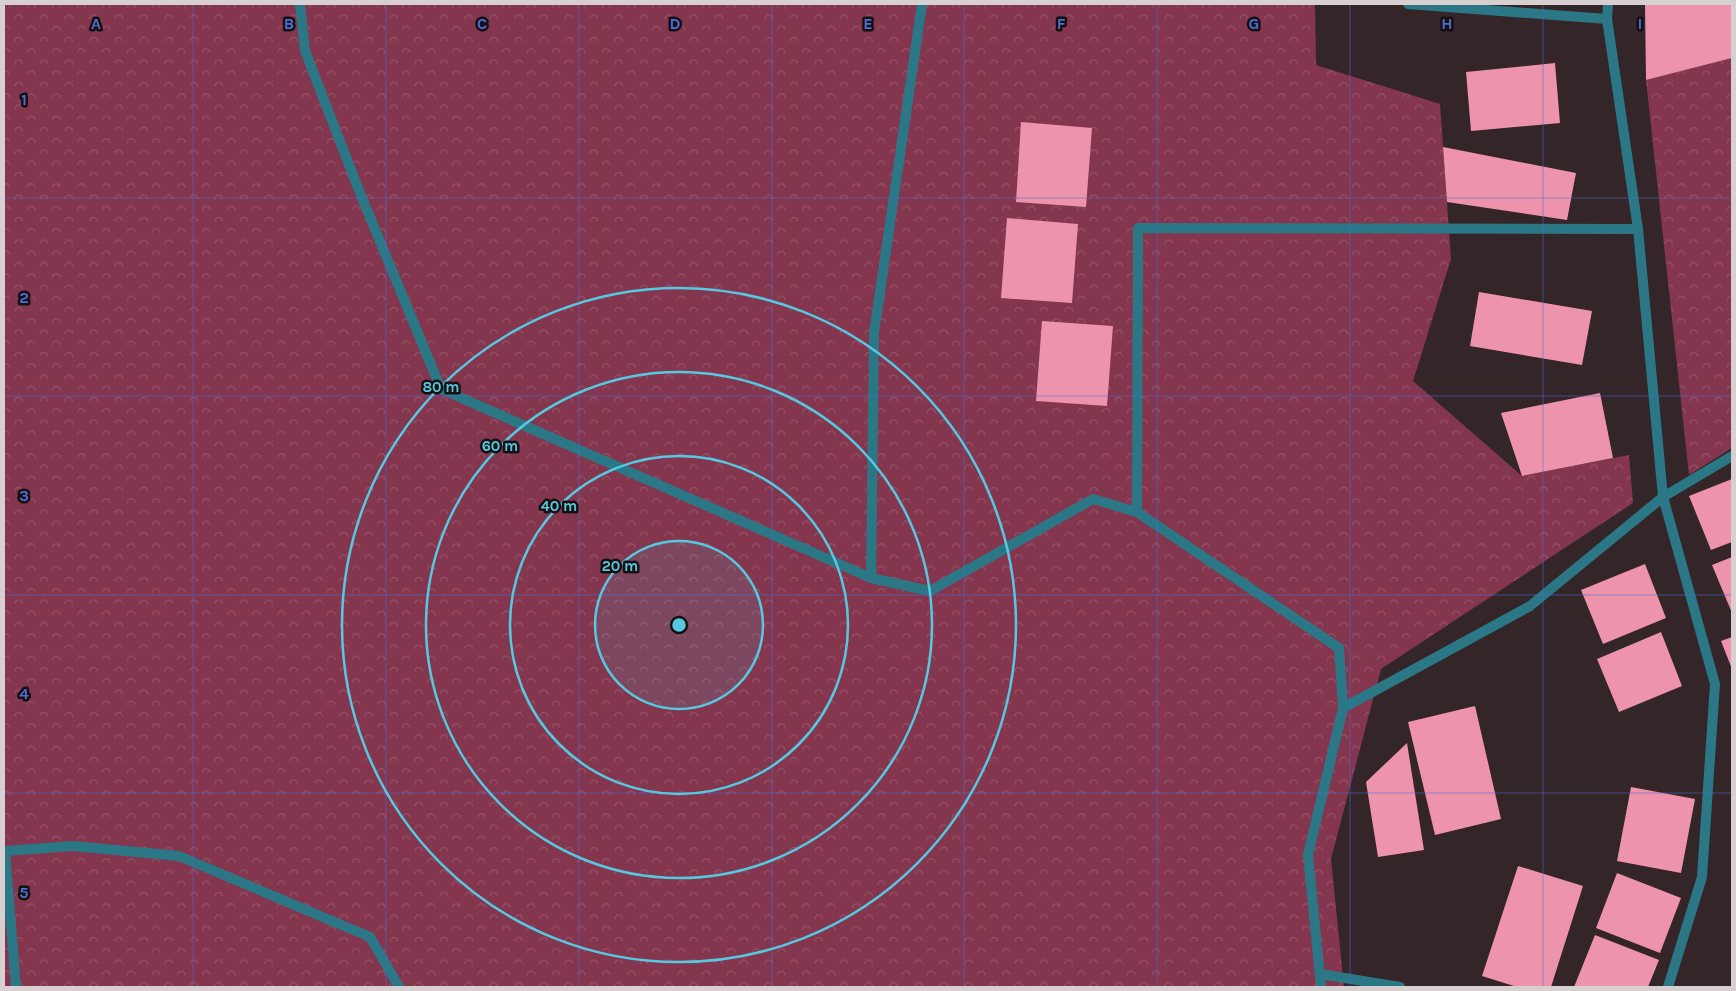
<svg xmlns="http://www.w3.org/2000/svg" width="1736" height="991" viewBox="0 0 1736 991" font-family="Karla,sans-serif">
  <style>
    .forest { fill: url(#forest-crowns) }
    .building { fill: #ed94ac }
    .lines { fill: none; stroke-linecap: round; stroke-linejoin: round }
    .minor { stroke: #2b7786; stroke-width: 10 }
    .grid { fill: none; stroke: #4c6ed6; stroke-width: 1; stroke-opacity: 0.55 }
    .ring { fill: none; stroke: #56c9e1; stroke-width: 2.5 }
    .grid-label { font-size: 16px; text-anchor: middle; font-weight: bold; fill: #4c6ed6; stroke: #161012; stroke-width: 5; stroke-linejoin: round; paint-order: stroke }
    .centre { fill: #56c9e1; stroke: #161012; stroke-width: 2.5 }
    .ring-label { font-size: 15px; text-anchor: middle; font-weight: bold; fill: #56c9e1; stroke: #161012; stroke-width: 5; stroke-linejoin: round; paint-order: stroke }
  </style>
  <defs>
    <pattern id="forest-crowns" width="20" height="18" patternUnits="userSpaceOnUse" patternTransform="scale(1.25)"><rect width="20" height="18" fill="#84364f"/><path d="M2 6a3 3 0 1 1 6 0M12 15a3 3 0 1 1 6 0" fill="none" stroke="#955267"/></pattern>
  </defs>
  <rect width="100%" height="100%" fill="#332528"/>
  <path class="forest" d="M 4,4 L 1315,4 L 1316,65 L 1440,104 L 1451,259 L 1413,381 L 1522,476 L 1629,455 L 1633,503 L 1381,669 L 1331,859 L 1344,987 L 4,987 Z
    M 1732,58 L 1732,448 L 1689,475 L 1646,80 Z"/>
  <path class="building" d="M 1645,4 L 1732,4 L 1732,58 L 1646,80 Z
    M 1555,63 L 1560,123 L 1471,131 L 1466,72 Z
    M 1021,122 L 1092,128 L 1086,207 L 1016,202 Z
    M 1443,147 L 1576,173 L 1567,220 L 1447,202 Z
    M 1007,218 L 1078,224 L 1072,303 L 1001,298 Z
    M 1479,292 L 1592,311 L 1582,365 L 1470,346 Z
    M 1042,321 L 1113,326 L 1107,406 L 1036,401 Z
    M 1600,393 L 1613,458 L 1522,476 L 1501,413 Z
    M 1732,479 L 1732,542 L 1711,550 L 1689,496 Z
    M 1732,557 L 1732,613 L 1712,565 Z
    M 1645,564 L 1666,618 L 1603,644 L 1581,590 Z
    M 1661,632 L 1682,686 L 1619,712 L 1597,659 Z
    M 1732,637 L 1732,669 L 1721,641 Z
    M 1475,706 L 1501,819 L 1435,835 L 1408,722 Z
    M 1407,743 L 1424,850 L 1378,857 L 1366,782 Z
    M 1631,787 L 1695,799 L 1681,873 L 1617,861 Z
    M 1518,866 L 1583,886 L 1551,987 L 1517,987 L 1482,976 Z
    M 1617,873 L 1681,898 L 1660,953 L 1596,928 Z
    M 1595,935 L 1659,960 L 1648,987 L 1574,987 Z"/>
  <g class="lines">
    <path class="minor" d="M 300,4 L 305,51 L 360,193 L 441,389 L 871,578
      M 922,4 L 874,333 L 871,578 L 930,591 L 1093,499 L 1137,512
      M 1408,4 L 1607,19
      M 1608,4 L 1607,19 L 1638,229 L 1663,497 L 1715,684 L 1702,877 L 1668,987
      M 1343,708 L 1339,648 L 1137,512 L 1138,228 L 1638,229
      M 1320,974 L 1400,987
      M 16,987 L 5,851 L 73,846 L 179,856 L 370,937 L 399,987
      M 1321,987 L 1308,855 L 1343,708 L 1530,606 L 1663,497 L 1732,456"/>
  </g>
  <path class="grid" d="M 193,4 L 193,987M 386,4 L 386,987M 579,4 L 579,987M 772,4 L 772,987M 964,4 L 964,987M 1157,4 L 1157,987M 1350,4 L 1350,987M 1543,4 L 1543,987M 4,198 L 1732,198M 4,396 L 1732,396M 4,595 L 1732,595M 4,793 L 1732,793"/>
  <circle cx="679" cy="625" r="84" fill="#56c9e1" fill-opacity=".12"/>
  <g class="ring">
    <circle cx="679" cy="625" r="84"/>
    <circle cx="679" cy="625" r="169"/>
    <circle cx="679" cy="625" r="253"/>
    <circle cx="679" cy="625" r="337"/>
  </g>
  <g class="grid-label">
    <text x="96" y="29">A</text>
    <text x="289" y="29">B</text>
    <text x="482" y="29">C</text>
    <text x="675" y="29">D</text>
    <text x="868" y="29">E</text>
    <text x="1061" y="29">F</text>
    <text x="1254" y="29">G</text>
    <text x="1447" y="29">H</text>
    <text x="1640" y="29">I</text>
    <text x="24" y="105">1</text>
    <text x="24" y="303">2</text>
    <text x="24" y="501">3</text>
    <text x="24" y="699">4</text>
    <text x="24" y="898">5</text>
  </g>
  <circle cx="679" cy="625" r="8" class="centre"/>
  <g class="ring-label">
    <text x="441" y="392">80 m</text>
    <text x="500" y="451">60 m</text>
    <text x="559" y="511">40 m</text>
    <text x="620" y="571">20 m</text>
  </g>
  <rect width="1736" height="991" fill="none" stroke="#d8cfd1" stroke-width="10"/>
</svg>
